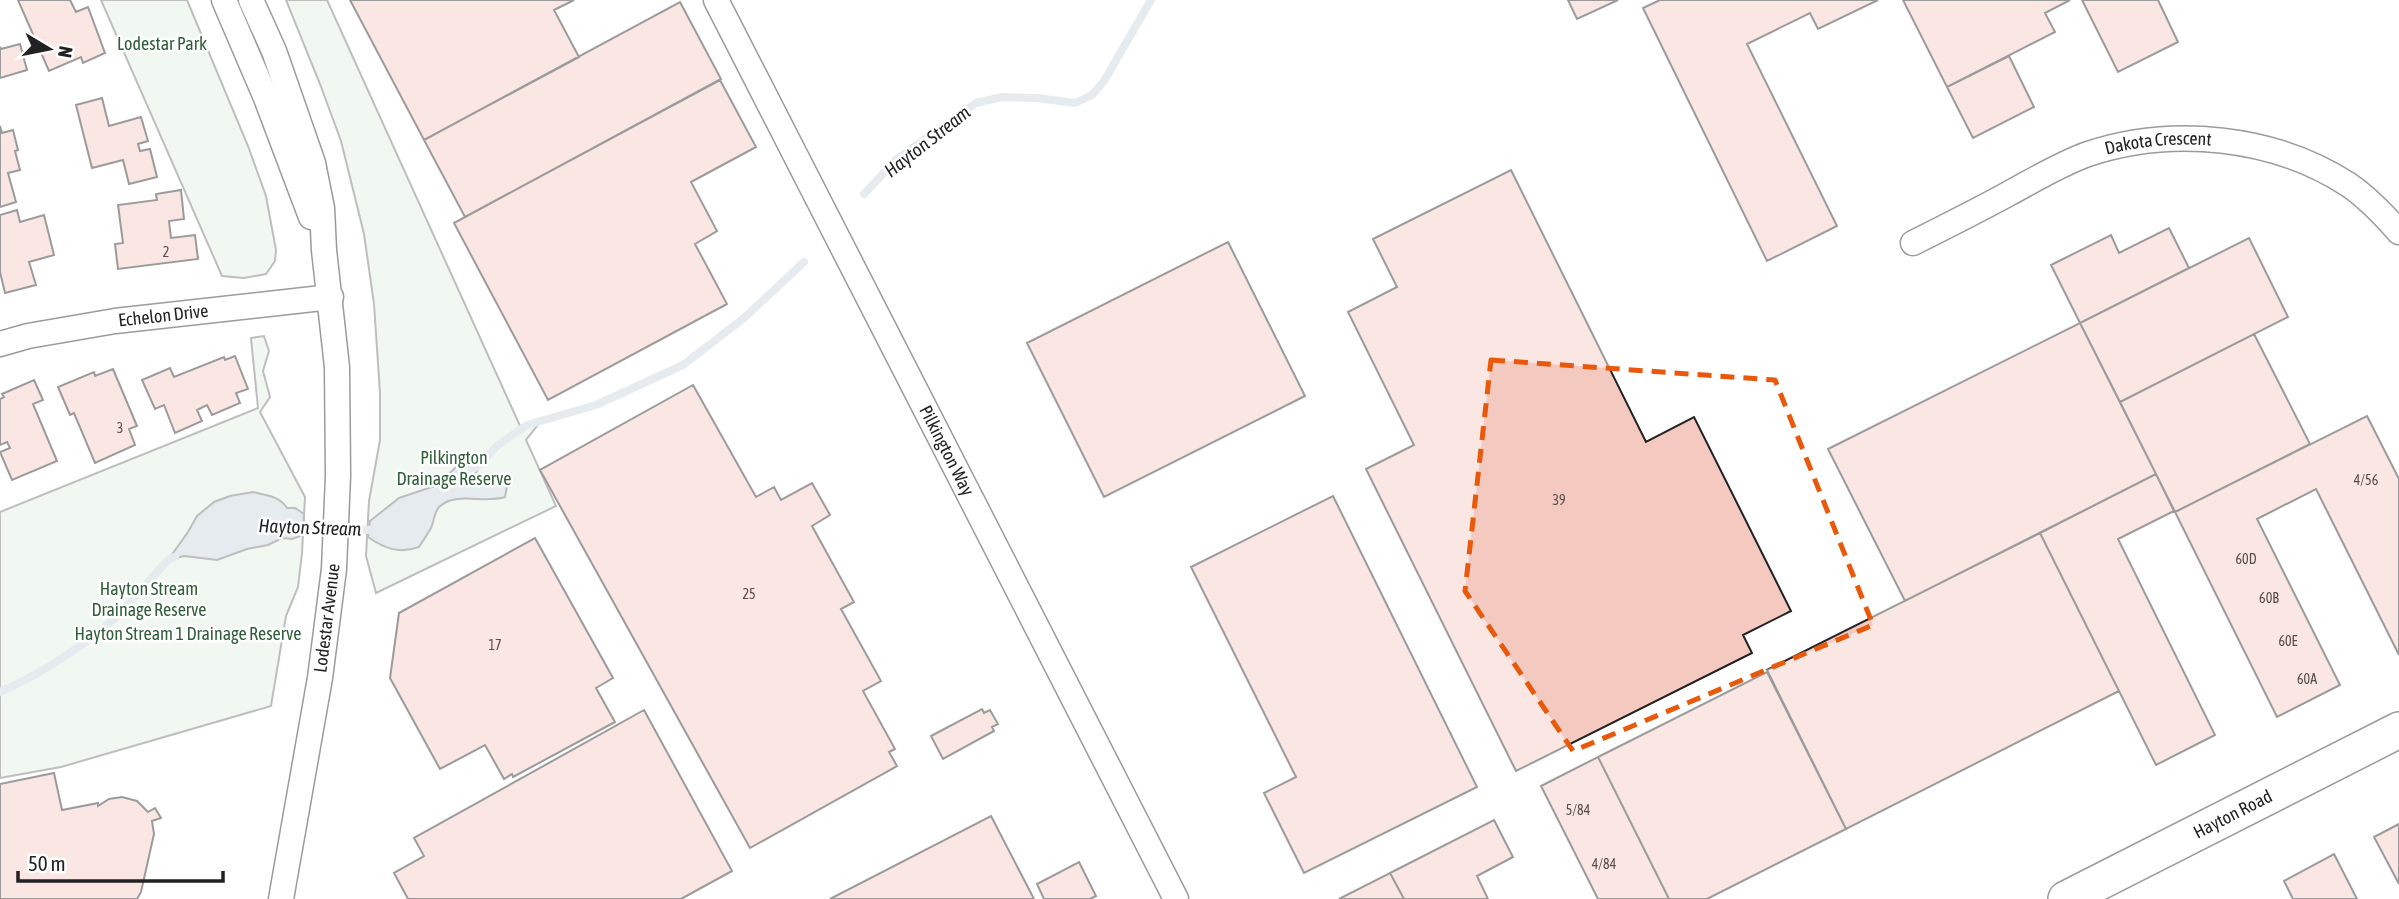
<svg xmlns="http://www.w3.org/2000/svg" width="2399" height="899" viewBox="0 0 2399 899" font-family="'Asap Condensed',sans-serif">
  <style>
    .green { fill: #e0efe3; stroke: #6f6f6f; stroke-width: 2 }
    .water { fill: #c7d3dd; stroke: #6f6f6f; stroke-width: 2 }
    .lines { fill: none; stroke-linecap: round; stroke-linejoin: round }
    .stream { stroke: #c7d3dd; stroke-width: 8 }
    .building { fill: #f3c9c0; stroke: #222; stroke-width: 2 }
    .street-casing { stroke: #222; stroke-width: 27 }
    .secondary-casing { stroke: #222; stroke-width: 38 }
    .street { stroke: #fff; stroke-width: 24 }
    .secondary { stroke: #fff; stroke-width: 35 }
    .marked { fill: none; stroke: #e8590c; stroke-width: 5; stroke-dasharray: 14 9; stroke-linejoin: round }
    .labels { text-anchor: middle; stroke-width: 5; stroke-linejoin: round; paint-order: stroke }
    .number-label { font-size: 14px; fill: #564c4a }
    .park-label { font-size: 18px; fill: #2f5e38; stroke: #fff }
    .street-label { font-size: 18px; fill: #222; stroke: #fff }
    .water-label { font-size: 19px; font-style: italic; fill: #222; stroke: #fff }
  </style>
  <rect width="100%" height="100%" fill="#fff"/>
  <path class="green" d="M 101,0 L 187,0 L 248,146 L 266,196 L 276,250 L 275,261 L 266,274 L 244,278 L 222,276 Z
    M 286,0 L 327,0 L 521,428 L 541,421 L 526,440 L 556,506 L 376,593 L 366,556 L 369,501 L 380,440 L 380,393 L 374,304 L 364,234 L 341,141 L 320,84 Z
    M 264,336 L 269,351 L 263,371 L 270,397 L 260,412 L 305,497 L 302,553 L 298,587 L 286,616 L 271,706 L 61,767 L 0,778 L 0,512 L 258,408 L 251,338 Z"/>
  <path class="water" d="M 479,465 L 476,474 L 483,478 L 500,477 L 507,486 L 505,497 C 484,504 455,491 439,507 C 434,513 434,521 431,528 C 427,535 423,541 419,547 C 400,554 385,549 368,537 L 370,521 L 399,498 L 438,485 L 457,466 Z
    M 253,492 C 265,495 280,496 287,508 L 295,508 L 304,514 L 303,535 L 292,539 L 282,538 L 268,545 L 247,549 L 217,560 L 184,556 L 168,560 L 188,532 L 197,516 L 214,502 L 230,496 Z"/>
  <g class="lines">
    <path class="stream" d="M 864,194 L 897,159 L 976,103 L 1002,97 L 1037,98 L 1075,103 L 1092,95 L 1104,81 L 1151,0
      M 471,470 L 479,465 L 498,445 L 527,425 L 596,405 L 683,365 L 744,318 L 804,262
      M 295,527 L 373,530 L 376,528
      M 0,692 C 42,673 83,647 117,616 C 135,598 151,578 168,560 L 175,557"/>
  </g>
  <path class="building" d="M 18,0 L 70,0 L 76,12 L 88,7 L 105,53 L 83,63 L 81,57 L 49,71 Z
    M 350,0 L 574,0 L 554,10 L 579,57 L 424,140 Z
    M 1568,0 L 1618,0 L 1577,19 Z
    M 1660,0 L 1878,0 L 1818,29 L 1810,13 L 1747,44 L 1837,226 L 1767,261 L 1643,8 Z
    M 1903,0 L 2070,0 L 2045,13 L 2055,32 L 1947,87 Z
    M 2082,0 L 2158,0 L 2178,42 L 2118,72 Z
    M 680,2 L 721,79 L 465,217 L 424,140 Z
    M 20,44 L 27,70 L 0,78 L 0,47 L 1,49 Z
    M 2009,56 L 2034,107 L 1973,138 L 1947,87 Z
    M 720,80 L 756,147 L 691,182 L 717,231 L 695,244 L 727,304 L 548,400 L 454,223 Z
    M 102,98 L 109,126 L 141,117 L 148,141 L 138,144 L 140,151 L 150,149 L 157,177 L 129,184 L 123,160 L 92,168 L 76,105 Z
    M 0,126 L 2,133 L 13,130 L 18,150 L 15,151 L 20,170 L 8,173 L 16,202 L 0,207 Z
    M 1511,170 L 1646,442 L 1694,417 L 1791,611 L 1743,635 L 1752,653 L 1516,771 L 1366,469 L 1414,445 L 1348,312 L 1397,287 L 1373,239 Z
    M 181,190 L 184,219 L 169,221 L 171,238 L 195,235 L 198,259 L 118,269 L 115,244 L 123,243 L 118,205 L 157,200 L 156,194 Z
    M 17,210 L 20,222 L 44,215 L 54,255 L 29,262 L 36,285 L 5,293 L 0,272 L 0,215 Z
    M 2169,228 L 2189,268 L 2080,323 L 2051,265 L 2111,235 L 2119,253 Z
    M 2249,238 L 2288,317 L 2120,402 L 2080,323 Z
    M 1228,242 L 1305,396 L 1104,497 L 1027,343 Z
    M 2080,323 L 2156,474 L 1905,601 L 1828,449 Z
    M 2254,334 L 2310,444 L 2175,512 L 2120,402 Z
    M 235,356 L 248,389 L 236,393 L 240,403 L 212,415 L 207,405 L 197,410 L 202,421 L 175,433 L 164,405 L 155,409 L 142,380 L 170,368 L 174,377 L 224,357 L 225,360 Z
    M 113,369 L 137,426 L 129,429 L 135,445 L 95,463 L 74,413 L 70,415 L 58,387 L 94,372 L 95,376 Z
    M 34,380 L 43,400 L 33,404 L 57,461 L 12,480 L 0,452 L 10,448 L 7,442 L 0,445 L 0,399 L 4,397 L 2,394 Z
    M 693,385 L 756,497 L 774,487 L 781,500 L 812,483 L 830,515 L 812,526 L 854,602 L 841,609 L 881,681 L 863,691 L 895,749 L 889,752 L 897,766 L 750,848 L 540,470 Z
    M 2367,416 L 2399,479 L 2399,655 L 2316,489 L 2257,519 L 2340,685 L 2277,717 L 2175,512 Z
    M 2156,474 L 2174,511 L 2118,539 L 2215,735 L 2156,765 L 2040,533 Z
    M 1333,496 L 1477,787 L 1304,873 L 1264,793 L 1296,777 L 1191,567 Z
    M 2040,533 L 2119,691 L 1846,829 L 1767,670 Z
    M 535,538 L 613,678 L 596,688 L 615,722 L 513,777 L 512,774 L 504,779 L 485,745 L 440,769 L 390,678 L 399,613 Z
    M 1767,672 L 1846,829 L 1707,899 L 1669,899 L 1598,757 Z
    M 982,709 L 984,713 L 990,710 L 998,724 L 992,727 L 994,731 L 943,759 L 931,736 Z
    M 644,710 L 732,871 L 681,899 L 408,899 L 394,873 L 424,856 L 414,838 Z
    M 1598,757 L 1669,899 L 1598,899 L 1541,786 Z
    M 54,773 L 62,810 L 98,803 L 98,806 L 109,799 L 122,797 L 137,801 L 148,812 L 155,808 L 161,818 L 152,821 L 154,834 L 141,892 L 137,899 L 0,899 L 0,784 Z
    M 991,816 L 1034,899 L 830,899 Z
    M 1494,820 L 1513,857 L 1477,876 L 1488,899 L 1404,899 L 1390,873 Z
    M 2399,824 L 2399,884 L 2374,837 Z
    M 2334,854 L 2357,899 L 2293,899 L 2284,881 Z
    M 1079,862 L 1096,896 L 1090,899 L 1044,899 L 1037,884 Z
    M 1390,873 L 1404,899 L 1339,899 Z"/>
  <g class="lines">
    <defs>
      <g id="street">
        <path d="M 224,0 L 266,98 L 311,217"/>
        <path d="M 251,0 L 274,51 L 313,163 L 322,208 L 324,250 L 337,367 L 338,476 L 334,569 L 320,678 L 281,899"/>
        <path id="s1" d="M 716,0 L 1176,899"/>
        <path id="s2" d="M 1913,243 C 1945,227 1977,211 2008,194 C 2034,180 2060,164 2088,154 C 2172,126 2274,136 2349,185 C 2368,198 2384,215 2399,232"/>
        <path id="s3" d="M 0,344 L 28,336 L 115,321 L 331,297"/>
      </g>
      <g id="secondary">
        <path id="s4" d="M 2066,899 L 2399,730"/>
      </g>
    </defs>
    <use href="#street" class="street-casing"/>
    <use href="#secondary" class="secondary-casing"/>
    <use href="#street" class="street"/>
    <use href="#secondary" class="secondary"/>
  </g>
  <path d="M0 0H2399V899H0ZM 1491,360 L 1775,380 L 1873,625 L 1573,751 L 1465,591 Z" fill="#fff" fill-opacity=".55" fill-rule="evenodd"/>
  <path class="marked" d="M 1491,360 L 1775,380 L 1873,625 L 1573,751 L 1465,591 Z"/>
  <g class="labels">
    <g class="number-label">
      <text x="166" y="257">2</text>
      <text x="120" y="433">3</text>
      <text x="2366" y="485">4/56</text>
      <text x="1559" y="505">39</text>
      <text x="2246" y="564">60D</text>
      <text x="749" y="599">25</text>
      <text x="2269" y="603">60B</text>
      <text x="2288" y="646">60E</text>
      <text x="495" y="650">17</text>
      <text x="2307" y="684">60A</text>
      <text x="1578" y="815">5/84</text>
      <text x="1604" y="869">4/84</text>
    </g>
    <g class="park-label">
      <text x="162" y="50">Lodestar Park</text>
      <text x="454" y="464">Pilkington<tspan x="454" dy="21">Drainage Reserve</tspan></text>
      <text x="149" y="595">Hayton Stream<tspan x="149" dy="21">Drainage Reserve</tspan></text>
      <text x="188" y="640">Hayton Stream 1 Drainage Reserve</text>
    </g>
    <g class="street-label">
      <text dy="6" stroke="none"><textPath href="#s2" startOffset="268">Dakota Crescent</textPath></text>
      <text dy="6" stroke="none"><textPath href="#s3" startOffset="166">Echelon Drive</textPath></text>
      <text dy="6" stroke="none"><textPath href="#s1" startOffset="506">Pilkington Way</textPath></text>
      <text transform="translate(327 618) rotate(-83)" y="6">Lodestar Avenue</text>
      <text dy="6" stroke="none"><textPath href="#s4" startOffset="187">Hayton Road</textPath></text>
    </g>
    <g class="water-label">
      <text transform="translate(927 141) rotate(-38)" y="7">Hayton Stream</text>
      <text transform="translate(310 527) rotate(2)" y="7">Hayton Stream</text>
    </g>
  </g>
  <g transform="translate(49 49) rotate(100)" stroke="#ffffff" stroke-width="5" paint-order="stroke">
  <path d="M0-5L12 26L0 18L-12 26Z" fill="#222222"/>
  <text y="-10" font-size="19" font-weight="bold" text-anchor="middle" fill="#222222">N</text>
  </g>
  <path d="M18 871v10h205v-10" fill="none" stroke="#222222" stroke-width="3.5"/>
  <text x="28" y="871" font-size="21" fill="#222222" stroke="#ffffff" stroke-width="5" paint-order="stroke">50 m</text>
</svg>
